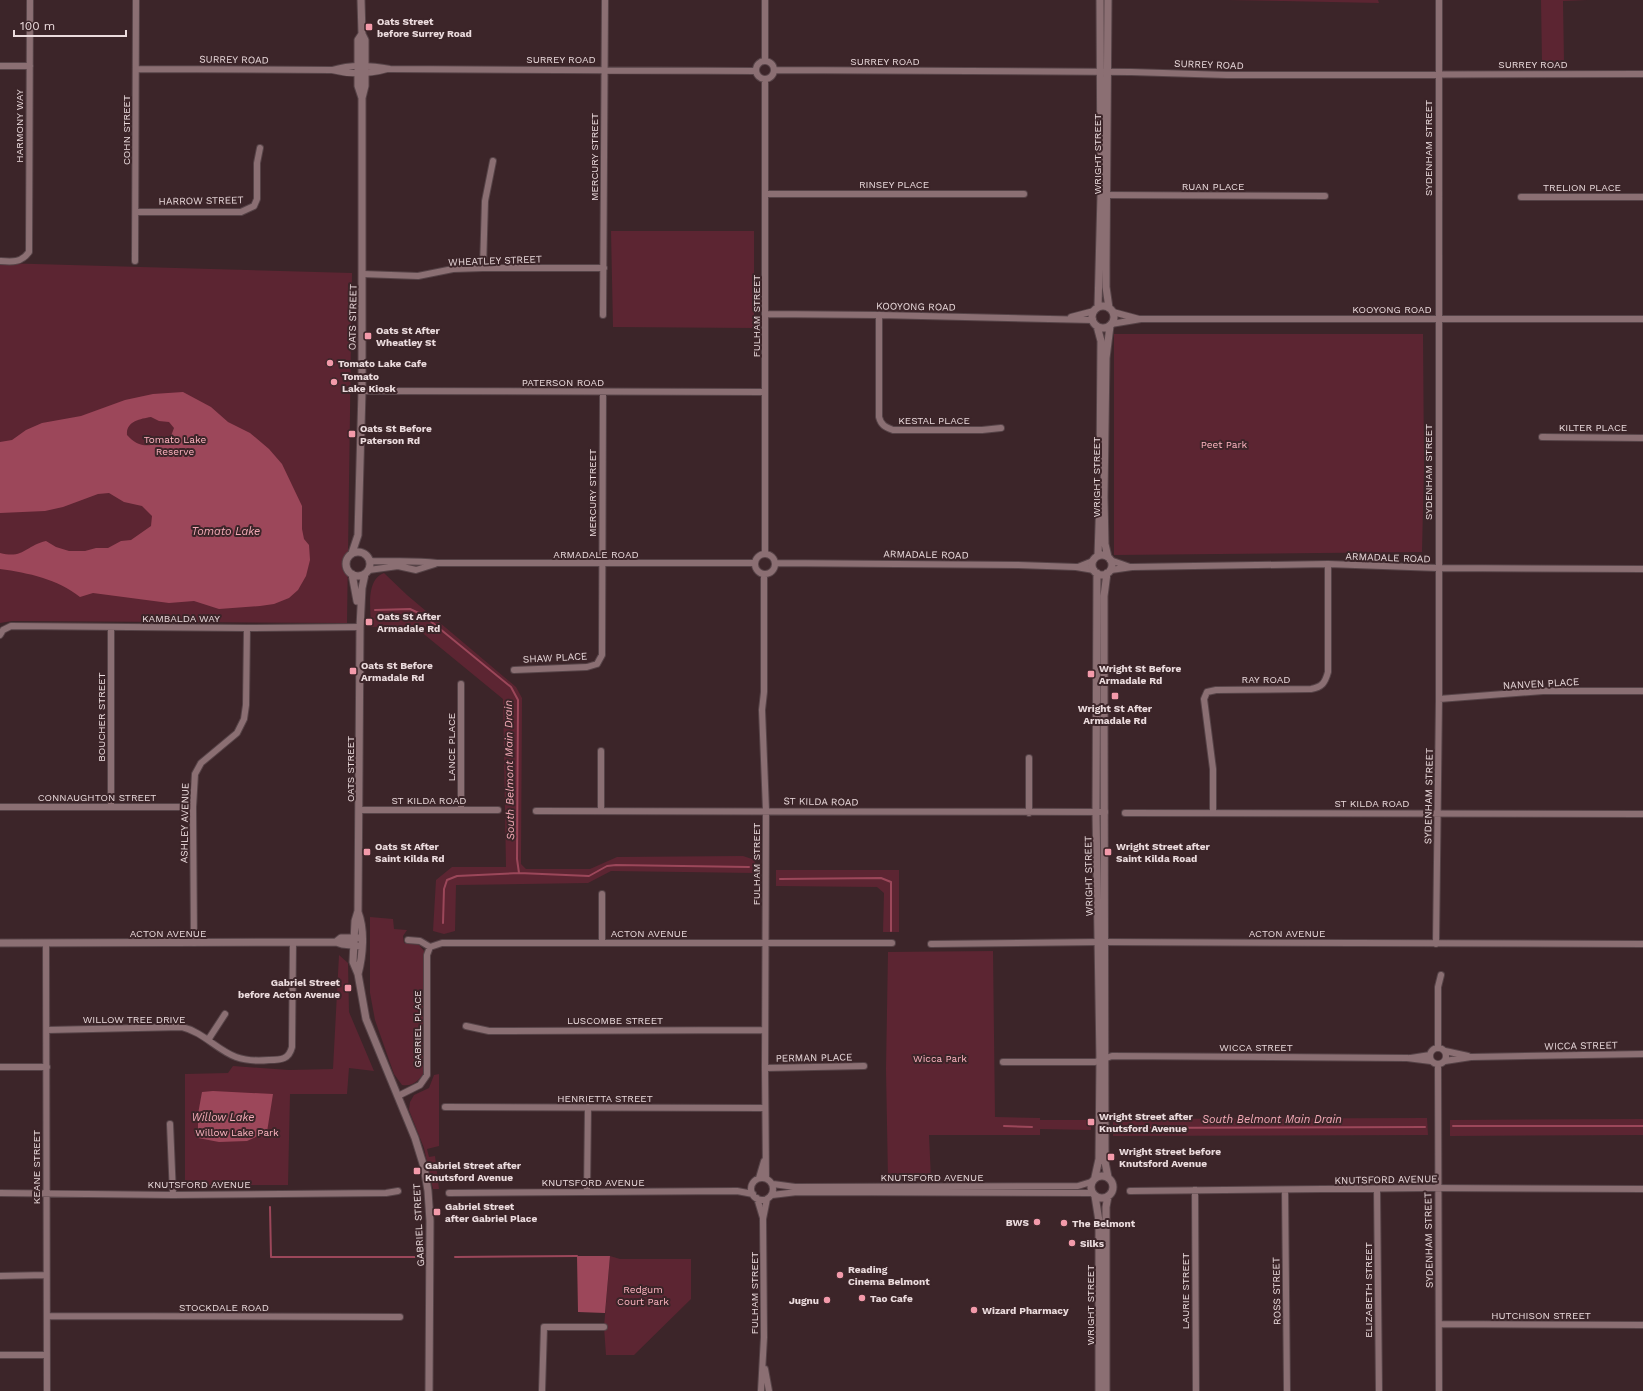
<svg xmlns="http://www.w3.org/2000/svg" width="1643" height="1391" viewBox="0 0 1643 1391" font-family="'Work Sans',sans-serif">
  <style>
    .green { fill: #5c2532 }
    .water { fill: #9c475a; fill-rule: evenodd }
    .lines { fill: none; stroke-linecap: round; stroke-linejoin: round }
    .stream { stroke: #9c475a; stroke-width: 2 }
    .minor-casing { stroke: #564347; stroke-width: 8 }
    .tertiary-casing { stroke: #564347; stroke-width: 9 }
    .minor { stroke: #8b6f73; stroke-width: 6 }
    .tertiary { stroke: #8b6f73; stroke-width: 7 }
    .poi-dot { fill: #f39aaa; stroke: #3c2529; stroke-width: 1.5 }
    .labels { text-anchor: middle; stroke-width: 4; stroke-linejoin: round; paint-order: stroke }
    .poi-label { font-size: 10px; font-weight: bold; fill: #ebdbdd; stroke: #3c2529; text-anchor: start }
    .street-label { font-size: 10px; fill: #ebdbdd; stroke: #3c2529 }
    .park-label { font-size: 10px; fill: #ffb6c2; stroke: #3c2529 }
    .water-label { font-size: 11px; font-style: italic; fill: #f4abb7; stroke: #3c2529 }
  </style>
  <rect width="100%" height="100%" fill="#3c2529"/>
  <path class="green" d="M 1228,0 L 1378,0 L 1379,3 Z
    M 1541,0 L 1587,0 L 1563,1 L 1564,62 L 1542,63 Z
    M 611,231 L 754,231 L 754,328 L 613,327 Z
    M 0,263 L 352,273 L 347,623 L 12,621 L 0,623 Z
    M 1114,334 L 1423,334 L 1424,467 L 1422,552 L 1114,555 Z
    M 384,573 L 407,595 L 516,687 L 522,698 L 521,864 L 526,869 L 590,869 L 617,857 L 743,856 L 752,859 L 755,862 L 754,873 L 611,871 L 588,883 L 456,885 L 455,931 L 444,934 L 433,931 L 436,880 L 452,867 L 506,867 L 503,699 L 414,626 L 371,627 C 371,610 365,580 384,573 Z
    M 776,870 L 899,870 L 899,932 L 883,932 L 884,893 L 877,887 L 776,886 Z
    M 370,917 L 393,919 L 394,929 L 407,930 L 403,936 L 404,943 L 419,945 L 424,951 L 425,1070 C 420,1080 413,1087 402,1085 L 394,1074 L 375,1020 L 370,993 Z
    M 993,951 L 995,1117 L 1040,1118 L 1040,1120 L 1091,1120 L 1091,1130 L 1040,1129 L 1040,1135 L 929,1135 L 931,1179 L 888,1179 L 886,1069 L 888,952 Z
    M 339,955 L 348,963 L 349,1012 L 374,1071 L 349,1068 L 347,1094 L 290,1094 L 288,1185 L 185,1185 L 185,1074 L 228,1073 L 233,1066 L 289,1070 L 333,1069 Z
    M 439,1074 L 439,1146 L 427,1149 L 429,1157 L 435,1156 L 439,1189 L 433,1189 L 424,1148 L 409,1110 L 410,1102 L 414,1095 L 429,1088 L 434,1075 Z
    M 1427,1118 L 1428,1135 L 1113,1136 L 1113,1119 Z
    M 1643,1119 L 1643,1135 L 1450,1136 L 1450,1120 Z
    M 610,1256 L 620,1259 L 691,1259 L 691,1299 L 634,1355 L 606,1355 L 604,1327 Z"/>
  <path class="water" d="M 183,392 L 211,407 L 228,422 L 250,433 L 269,449 L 282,464 L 302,506 L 302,529 L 304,539 L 309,545 L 310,560 L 306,576 L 298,590 L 289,598 L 274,604 L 260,606 L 219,609 L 194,601 L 169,603 L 93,593 L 80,597 C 57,579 29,573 0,569 L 0,553 C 24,559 25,546 46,541 L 56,547 L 69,551 L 85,551 L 96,548 L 108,548 L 121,541 L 131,540 L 151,526 L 152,516 L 142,506 L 124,502 L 109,493 L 98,494 L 63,507 L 45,511 L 0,513 L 0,442 L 12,440 L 26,430 L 42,423 L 81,416 L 125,400 L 153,394 ZM 151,417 L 159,421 L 169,422 L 174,428 L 171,436 C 155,446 141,451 127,435 C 126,421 140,419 151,417 Z
    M 213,1091 L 273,1094 L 267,1132 L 247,1141 L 219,1142 L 198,1138 L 198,1114 L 202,1092 Z
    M 577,1256 L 610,1256 L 605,1313 L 578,1312 Z"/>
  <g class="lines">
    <path class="stream" d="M 375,610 L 410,609 L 423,615 L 511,687 L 518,700 L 517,859 L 519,873
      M 780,879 L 881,878 L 891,882 L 891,931
      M 443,923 L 444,889 L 447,880 L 457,876 L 519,873 L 589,876 L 607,866 L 616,865 L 749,867
      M 1004,1126 L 1032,1127
      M 1453,1126 L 1643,1126
      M 1120,1128 L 1425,1127
      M 270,1207 L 271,1257 L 415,1257
      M 455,1257 L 577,1256"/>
    <defs>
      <path id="minor" d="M 765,61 L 765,0
        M756 70a9 9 0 1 1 18 0a9 9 0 1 1-18 0Z
        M 0,66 L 30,66
        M 136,69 L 332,70 C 351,75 369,74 387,69
        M 332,70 C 351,64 370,65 390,69 L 756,71
        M 774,70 L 1131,72 L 1227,75 L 1643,74
        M 765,194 L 1024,194
        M 1102,195 L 1325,196
        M 1521,197 L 1643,197
        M 136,212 L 241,212 L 254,206 L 257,199 L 257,163 L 260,148
        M 0,261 C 12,262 21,263 29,252 L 30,0
        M 135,261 L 136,0
        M 483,268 L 485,201 L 493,161
        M 363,274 L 418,276 L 453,269 L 483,268 L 604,268
        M 1113,312 L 1139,319
        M 766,314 L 879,315 L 1093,320
        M 603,315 L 605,0
        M 879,315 L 879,417 C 881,425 885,427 893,430 L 982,430 L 1001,428
        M 1071,317 L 1094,311
        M 1111,324 L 1141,319 L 1643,319
        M 362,391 L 765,392
        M 1542,437 L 1643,438
        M 765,553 L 765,79
        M755 564a10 10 0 1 1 20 0a10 10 0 1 1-20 0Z
        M 1110,560 L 1130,567
        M 370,561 C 393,562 414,560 437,563 L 755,563
        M 775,563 L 1018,565 L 1076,567 L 1094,570
        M 1078,567 L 1093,561
        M 369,570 L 398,566 L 416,570 L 435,564
        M 1111,570 L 1132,567 L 1328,564 L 1438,568 L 1643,569
        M 764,574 L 764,692 L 762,710 L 766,810 L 765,1068 L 766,1178
        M 111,628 L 111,807
        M 0,635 L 3,630 L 11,626 L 247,628 L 360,627
        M 514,670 L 587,667 L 597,664 L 602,655 L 603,392
        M 1439,699 L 1543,691 L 1643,691
        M 1029,758 L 1029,813
        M 0,807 L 193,807
        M 360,810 L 498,810
        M 461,810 L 461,684
        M 601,810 L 601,751
        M 536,811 L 1105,812
        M 1213,812 L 1213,769 L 1204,699 L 1207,692 L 1216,690 L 1311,689 C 1322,687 1325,683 1328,672 L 1328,564
        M 1125,813 L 1643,814
        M 408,940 L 420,941 L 430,947 L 442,943 L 892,943
        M 46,943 L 47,1391
        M 194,943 L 193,807 L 195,774 L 201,763 L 237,733 L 244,719 L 246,705 L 247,628
        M 602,943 L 602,894
        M 931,944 L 1099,942 L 1643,944
        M 1436,944 L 1439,699 L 1439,0
        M 466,1026 L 489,1031 L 765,1030
        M 47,1030 L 182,1027 C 203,1032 217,1050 236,1057 C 247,1061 258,1061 269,1060 C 282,1060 289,1059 292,1047 L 293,942
        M 208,1040 L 225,1014
        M1430 1056a8 8 0 1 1 16 0a8 8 0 1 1-16 0Z
        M 1438,1048 L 1438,987 L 1441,975
        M 1445,1051 L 1468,1056
        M 1411,1058 L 1430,1055
        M 1445,1061 L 1471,1057 L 1643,1054
        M 1003,1062 L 1095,1062 L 1112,1056 L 1407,1058 L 1431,1061
        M 1438,1065 L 1439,1391
        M 0,1067 L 47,1067
        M 765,1068 L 864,1066
        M 398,1096 L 420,1085 L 427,1075 L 427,955 L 430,947
        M 445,1107 L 765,1108
        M 170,1124 L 173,1195
        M751 1189a11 11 0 1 1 22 0a11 11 0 1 1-22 0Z
        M 759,1178 L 764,1161
        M 773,1184 L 795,1187 L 1078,1186 L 1091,1182
        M 1377,1189 L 1379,1391
        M 1195,1190 L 1196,1391
        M 1285,1190 L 1287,1391
        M 1130,1191 L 1429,1188 L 1643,1189
        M 587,1192 L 588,1107
        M 0,1193 L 173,1195 L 386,1193 L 398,1191
        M 449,1193 L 737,1191 L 753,1194
        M 772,1195 L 797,1192 L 1092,1193
        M 757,1198 L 763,1218
        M 0,1276 L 46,1275
        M 47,1316 L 400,1317
        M 1439,1324 L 1643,1325
        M 0,1355 L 47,1355
        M 765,1369 L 769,1391
        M 542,1391 L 544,1327 L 604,1327
        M 761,1391 L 764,1337 L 763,1219 L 767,1199"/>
      <path id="tertiary" d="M 1108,0 L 1106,265 L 1106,287 L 1109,308
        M 362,34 L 365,40 L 365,86 L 362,98
        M1092 317a11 11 0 1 1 22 0a11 11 0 1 1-22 0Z
        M 1098,307 L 1101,195 L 1100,0
        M 1097,326 L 1101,341 L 1100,468
        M346 564a12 12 0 1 1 24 0a12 12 0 1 1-24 0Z
        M 352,553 L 358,535 L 362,391 L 362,98 L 358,86 L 358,40 L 362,34 L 361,0
        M1092 565a10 10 0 1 1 20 0a10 10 0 1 1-20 0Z
        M 1098,556 L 1100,495
        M 1108,557 L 1105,544 L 1104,497 L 1106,358 L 1110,326
        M 1107,573 L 1104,596 L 1104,711 L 1105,1162 L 1108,1177
        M 352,574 L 357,601
        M 365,574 L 362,588 L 360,627 L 358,911 L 355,921 L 353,962 L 358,974 L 366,1019 L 415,1138 L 424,1167 L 428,1191 L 430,1221 L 429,1391
        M 336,942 L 341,938 L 359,938
        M 0,943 L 336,942 L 342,944 L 361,946
        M 358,974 C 363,955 365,930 358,912
        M1091 1187a11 11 0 1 1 22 0a11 11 0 1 1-22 0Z
        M 1095,1177 L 1099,1159 L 1100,1060 L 1096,813 L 1097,573
        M 1095,1196 L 1099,1221 L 1099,1391
        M 1106,1391 L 1106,1207 L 1108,1196"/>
    </defs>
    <use href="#minor" class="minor-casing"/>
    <use href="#tertiary" class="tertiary-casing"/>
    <use href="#minor" class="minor"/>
    <use href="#tertiary" class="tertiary"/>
  </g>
  <g class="poi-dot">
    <rect x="365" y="23" width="8" height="8" rx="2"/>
    <rect x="364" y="332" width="8" height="8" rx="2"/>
    <circle cx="330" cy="363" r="4"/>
    <circle cx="334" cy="382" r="4"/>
    <rect x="348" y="430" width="8" height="8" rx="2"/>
    <rect x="365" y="618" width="8" height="8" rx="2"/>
    <rect x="349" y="667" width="8" height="8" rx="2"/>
    <rect x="1087" y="670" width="8" height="8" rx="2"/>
    <rect x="1111" y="692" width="8" height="8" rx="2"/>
    <rect x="363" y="848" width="8" height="8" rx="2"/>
    <rect x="1104" y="848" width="8" height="8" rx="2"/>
    <rect x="344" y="984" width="8" height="8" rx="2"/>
    <rect x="1087" y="1118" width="8" height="8" rx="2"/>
    <rect x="1107" y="1153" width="8" height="8" rx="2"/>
    <rect x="413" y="1167" width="8" height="8" rx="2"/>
    <rect x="433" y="1208" width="8" height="8" rx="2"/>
    <circle cx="1037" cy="1222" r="4"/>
    <circle cx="1064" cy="1223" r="4"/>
    <circle cx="1072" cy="1243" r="4"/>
    <circle cx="840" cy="1275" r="4"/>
    <circle cx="862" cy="1298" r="4"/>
    <circle cx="827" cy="1300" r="4"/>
    <circle cx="974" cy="1310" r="4"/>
  </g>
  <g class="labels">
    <g class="poi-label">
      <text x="377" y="25">Oats Street<tspan x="377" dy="12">before Surrey Road</tspan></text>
      <text x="376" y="334">Oats St After<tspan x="376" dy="12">Wheatley St</tspan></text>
      <text x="338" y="367">Tomato Lake Cafe</text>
      <text x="342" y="380">Tomato<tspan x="342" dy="12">Lake Kiosk</tspan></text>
      <text x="360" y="432">Oats St Before<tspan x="360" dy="12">Paterson Rd</tspan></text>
      <text x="377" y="620">Oats St After<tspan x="377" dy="12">Armadale Rd</tspan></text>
      <text x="361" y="669">Oats St Before<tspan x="361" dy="12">Armadale Rd</tspan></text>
      <text x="1099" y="672">Wright St Before<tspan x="1099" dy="12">Armadale Rd</tspan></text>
      <text x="1115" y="712" text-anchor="middle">Wright St After<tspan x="1115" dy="12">Armadale Rd</tspan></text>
      <text x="375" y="850">Oats St After<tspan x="375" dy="12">Saint Kilda Rd</tspan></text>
      <text x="1116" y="850">Wright Street after<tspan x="1116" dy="12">Saint Kilda Road</tspan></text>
      <text x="340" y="986" text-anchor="end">Gabriel Street<tspan x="340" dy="12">before Acton Avenue</tspan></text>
      <text x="1099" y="1120">Wright Street after<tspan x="1099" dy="12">Knutsford Avenue</tspan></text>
      <text x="1119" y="1155">Wright Street before<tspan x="1119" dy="12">Knutsford Avenue</tspan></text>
      <text x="425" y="1169">Gabriel Street after<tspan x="425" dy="12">Knutsford Avenue</tspan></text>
      <text x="445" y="1210">Gabriel Street<tspan x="445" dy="12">after Gabriel Place</tspan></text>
      <text x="1029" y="1226" text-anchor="end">BWS</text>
      <text x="1072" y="1227">The Belmont</text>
      <text x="1080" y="1247">Silks</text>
      <text x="848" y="1273">Reading<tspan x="848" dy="12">Cinema Belmont</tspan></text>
      <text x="870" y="1302">Tao Cafe</text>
      <text x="819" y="1304" text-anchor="end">Jugnu</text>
      <text x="982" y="1314">Wizard Pharmacy</text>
    </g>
    <g class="street-label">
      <text transform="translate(234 59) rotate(1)" y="4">SURREY ROAD</text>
      <text x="561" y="63">SURREY ROAD</text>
      <text x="885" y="65">SURREY ROAD</text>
      <text transform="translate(1209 64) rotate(2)" y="4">SURREY ROAD</text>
      <text x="1533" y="68">SURREY ROAD</text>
      <text transform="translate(19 126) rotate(-90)" y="4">HARMONY WAY</text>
      <text transform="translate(126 130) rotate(-90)" y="4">COHN STREET</text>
      <text transform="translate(1428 148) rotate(-90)" y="4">SYDENHAM STREET</text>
      <text transform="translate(1097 154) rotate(-90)" y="4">WRIGHT STREET</text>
      <text transform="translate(594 157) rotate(-90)" y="4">MERCURY STREET</text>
      <text x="894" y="188">RINSEY PLACE</text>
      <text x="1213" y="190">RUAN PLACE</text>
      <text x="1582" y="191">TRELION PLACE</text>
      <text transform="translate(201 200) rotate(-1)" y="4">HARROW STREET</text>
      <text transform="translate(495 260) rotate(-2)" y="4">WHEATLEY STREET</text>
      <text transform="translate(916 306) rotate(1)" y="4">KOOYONG ROAD</text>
      <text x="1392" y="313">KOOYONG ROAD</text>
      <text transform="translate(756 316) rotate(-90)" y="4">FULHAM STREET</text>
      <text transform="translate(352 317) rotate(-89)" y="4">OATS STREET</text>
      <text x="563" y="386">PATERSON ROAD</text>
      <text x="934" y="424">KESTAL PLACE</text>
      <text x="1593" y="431">KILTER PLACE</text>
      <text transform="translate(1428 472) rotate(-90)" y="4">SYDENHAM STREET</text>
      <text transform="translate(1096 477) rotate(-90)" y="4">WRIGHT STREET</text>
      <text transform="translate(592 493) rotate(-90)" y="4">MERCURY STREET</text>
      <text x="596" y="558">ARMADALE ROAD</text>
      <text transform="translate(926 554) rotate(1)" y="4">ARMADALE ROAD</text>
      <text transform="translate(1388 557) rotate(2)" y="4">ARMADALE ROAD</text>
      <text x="181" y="622">KAMBALDA WAY</text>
      <text transform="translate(555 657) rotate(-3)" y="4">SHAW PLACE</text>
      <text x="1266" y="683">RAY ROAD</text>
      <text transform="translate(1541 683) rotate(-3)" y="4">NANVEN PLACE</text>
      <text transform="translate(101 717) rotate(-90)" y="4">BOUCHER STREET</text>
      <text transform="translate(451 747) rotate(-90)" y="4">LANCE PLACE</text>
      <text transform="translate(350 769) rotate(-90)" y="4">OATS STREET</text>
      <text transform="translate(1428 796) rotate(-89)" y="4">SYDENHAM STREET</text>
      <text x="97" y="801">CONNAUGHTON STREET</text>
      <text x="429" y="804">ST KILDA ROAD</text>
      <text transform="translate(821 801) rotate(1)" y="4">ST KILDA ROAD</text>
      <text x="1372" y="807">ST KILDA ROAD</text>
      <text transform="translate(184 823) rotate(-89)" y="4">ASHLEY AVENUE</text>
      <text transform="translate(756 864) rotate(-90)" y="4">FULHAM STREET</text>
      <text transform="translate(1088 876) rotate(-91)" y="4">WRIGHT STREET</text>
      <text x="168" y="937">ACTON AVENUE</text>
      <text x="649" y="937">ACTON AVENUE</text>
      <text x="1287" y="937">ACTON AVENUE</text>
      <text x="134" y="1023">WILLOW TREE DRIVE</text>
      <text x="615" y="1024">LUSCOMBE STREET</text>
      <text transform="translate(417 1029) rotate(-90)" y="4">GABRIEL PLACE</text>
      <text transform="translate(1581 1045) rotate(-1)" y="4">WICCA STREET</text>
      <text x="1256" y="1051">WICCA STREET</text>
      <text transform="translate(814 1057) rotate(-1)" y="4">PERMAN PLACE</text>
      <text x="605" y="1102">HENRIETTA STREET</text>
      <text transform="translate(36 1167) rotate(-90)" y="4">KEANE STREET</text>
      <text x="932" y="1181">KNUTSFORD AVENUE</text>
      <text transform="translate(1386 1179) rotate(-1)" y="4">KNUTSFORD AVENUE</text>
      <text x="593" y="1186">KNUTSFORD AVENUE</text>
      <text x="199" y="1188">KNUTSFORD AVENUE</text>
      <text transform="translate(418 1225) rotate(-93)" y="4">GABRIEL STREET</text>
      <text transform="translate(1428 1240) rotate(-91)" y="4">SYDENHAM STREET</text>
      <text transform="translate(1368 1290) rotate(-90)" y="4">ELIZABETH STREET</text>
      <text transform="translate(1185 1291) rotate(-90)" y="4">LAURIE STREET</text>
      <text transform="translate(1276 1291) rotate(-91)" y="4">ROSS STREET</text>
      <text transform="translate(754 1293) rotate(-90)" y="4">FULHAM STREET</text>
      <text transform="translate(1090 1305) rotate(-90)" y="4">WRIGHT STREET</text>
      <text x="224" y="1311">STOCKDALE ROAD</text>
      <text x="1541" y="1319">HUTCHISON STREET</text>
    </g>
    <g class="park-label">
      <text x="175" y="443">Tomato Lake<tspan x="175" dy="12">Reserve</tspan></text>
      <text x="1224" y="448">Peet Park</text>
      <text x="940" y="1062">Wicca Park</text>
      <text x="237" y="1136">Willow Lake Park</text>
      <text x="643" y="1293">Redgum<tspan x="643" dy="12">Court Park</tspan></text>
    </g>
    <g class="water-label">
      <text x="226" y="535">Tomato Lake</text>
      <text transform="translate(509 770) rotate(-91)" y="4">South Belmont Main Drain</text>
      <text x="223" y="1121">Willow Lake</text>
      <text x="1272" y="1123">South Belmont Main Drain</text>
    </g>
  </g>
  <path d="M14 30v6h112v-6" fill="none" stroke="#ebdbdd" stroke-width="2"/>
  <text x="20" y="30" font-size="12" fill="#ebdbdd" stroke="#3c2529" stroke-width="3" paint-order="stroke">100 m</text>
</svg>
